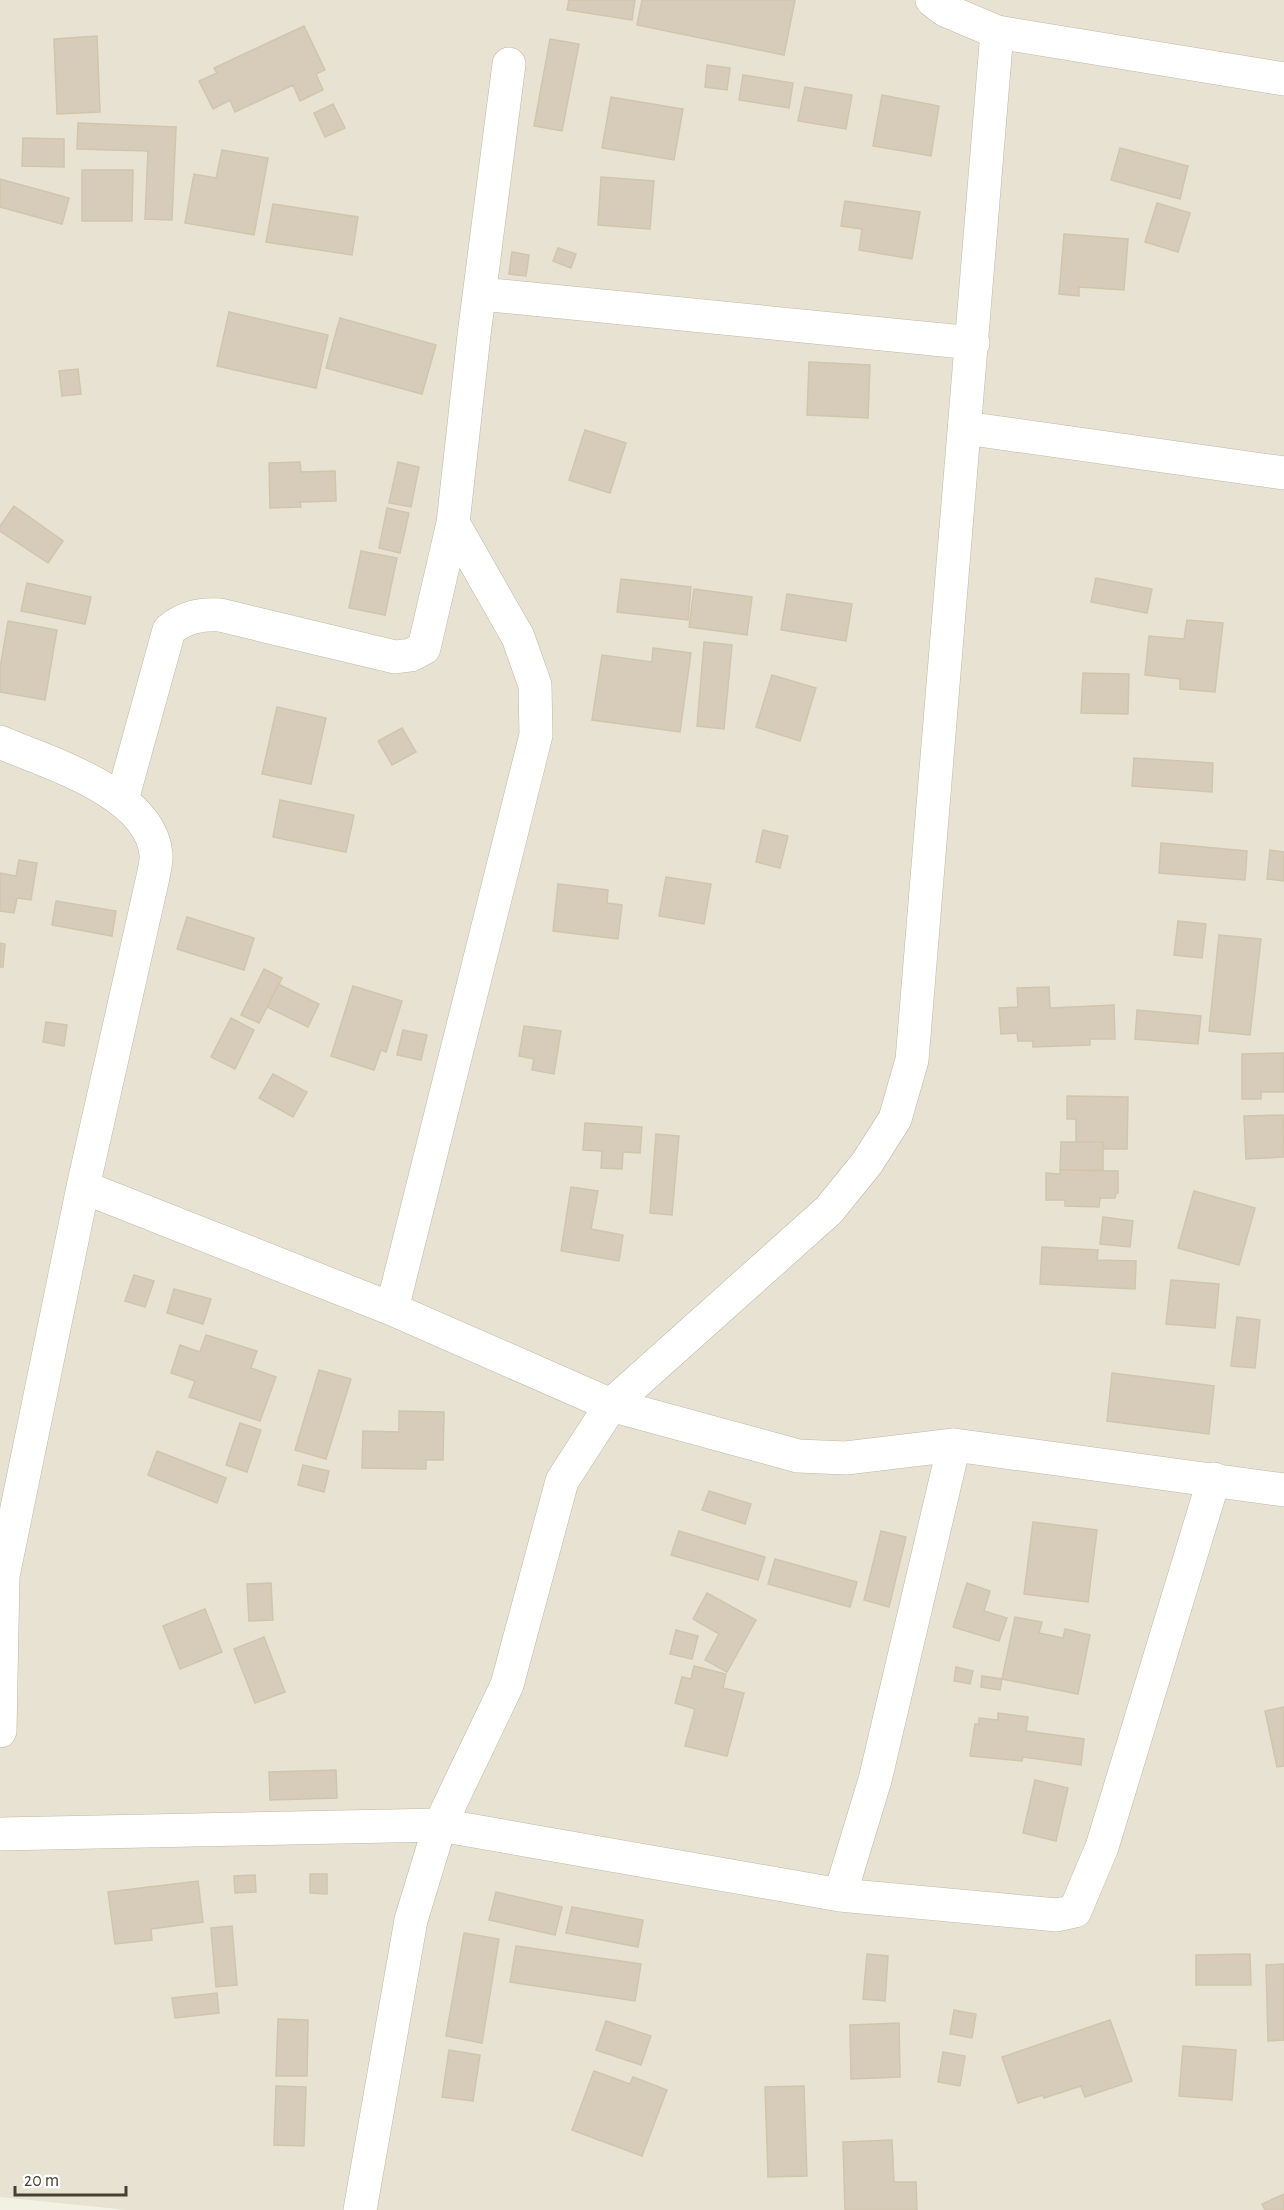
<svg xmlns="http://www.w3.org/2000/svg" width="1284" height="2210" viewBox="0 0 1284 2210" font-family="'Alegreya Sans',sans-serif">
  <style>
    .residential { fill: #e8e2d2 }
    .building { fill: #d6ccb9; stroke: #d1c5ac; stroke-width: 1.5 }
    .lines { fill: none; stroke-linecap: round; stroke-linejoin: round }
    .minor-casing { stroke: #bfb8a7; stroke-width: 34 }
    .tertiary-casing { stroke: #bfb8a7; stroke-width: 34 }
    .minor { stroke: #fff; stroke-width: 33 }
    .tertiary { stroke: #fff; stroke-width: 33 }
  </style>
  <rect width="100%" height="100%" fill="#f3f0e4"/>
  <path class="residential" d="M 0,0 L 1284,0 L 1284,2210 L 128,2210 L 0,2197 Z"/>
  <path class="building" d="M 569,0 L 635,0 L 632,20 L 567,10 Z
    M 642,0 L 795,0 L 784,55 L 637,25 Z
    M 304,26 L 325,70 L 316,74 L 323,90 L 300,101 L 293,85 L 235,112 L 230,100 L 213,109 L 199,81 L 217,73 L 214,68 Z
    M 97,36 L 100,112 L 57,114 L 54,39 Z
    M 550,39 L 579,44 L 562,131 L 534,126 Z
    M 707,65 L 730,68 L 727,90 L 705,87 Z
    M 743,75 L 793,83 L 789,108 L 739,100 Z
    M 805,87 L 852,95 L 846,129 L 798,121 Z
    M 882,95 L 939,106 L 931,156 L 873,146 Z
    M 611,97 L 683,109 L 674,160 L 602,148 Z
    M 333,104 L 345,128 L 325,137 L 314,113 Z
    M 78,123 L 176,127 L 172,220 L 145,219 L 148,151 L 77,149 Z
    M 23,138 L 64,139 L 64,167 L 22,166 Z
    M 1120,148 L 1188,166 L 1180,199 L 1111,180 Z
    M 222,150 L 268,158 L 254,235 L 185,223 L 194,174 L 216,178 Z
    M 82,170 L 133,170 L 132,221 L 82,221 Z
    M 601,177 L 654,181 L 650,229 L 598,225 Z
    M 0,179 L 69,198 L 62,224 L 0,207 Z
    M 845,201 L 920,212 L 912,259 L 859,250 L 862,229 L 841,226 Z
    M 1157,203 L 1190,213 L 1178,252 L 1145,242 Z
    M 273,204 L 358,217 L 352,255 L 266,242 Z
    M 1064,234 L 1128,239 L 1124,290 L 1079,287 L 1079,296 L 1059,294 Z
    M 558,248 L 576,254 L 571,268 L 553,261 Z
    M 512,252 L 529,255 L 526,276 L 509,274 Z
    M 229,312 L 328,335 L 316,388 L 217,366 Z
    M 340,318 L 436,345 L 422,394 L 326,368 Z
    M 809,362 L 870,365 L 868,418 L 807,415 Z
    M 78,369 L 81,394 L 62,396 L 59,371 Z
    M 585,430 L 626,443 L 610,493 L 569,480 Z
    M 300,462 L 301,472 L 335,471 L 336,501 L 300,502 L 301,507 L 270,508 L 269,463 Z
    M 398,462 L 419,467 L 411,507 L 389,503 Z
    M 14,506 L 63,541 L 48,563 L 0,531 L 0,526 Z
    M 387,508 L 409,513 L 400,553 L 379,548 Z
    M 361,551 L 397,558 L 385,615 L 349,608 Z
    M 1096,578 L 1152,589 L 1147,613 L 1091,602 Z
    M 621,579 L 691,587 L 688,620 L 617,612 Z
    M 27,583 L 91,597 L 85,624 L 21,611 Z
    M 694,589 L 752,597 L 747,635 L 689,627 Z
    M 787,594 L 852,604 L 846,641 L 781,630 Z
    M 1187,620 L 1223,623 L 1215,692 L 1180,689 L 1180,679 L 1145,675 L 1149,636 L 1184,639 Z
    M 8,621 L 57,630 L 45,700 L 0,692 L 0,668 Z
    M 704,642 L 732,645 L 724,729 L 697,726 Z
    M 653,648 L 691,653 L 680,732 L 592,720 L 602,655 L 652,662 Z
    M 1083,673 L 1129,674 L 1128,714 L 1081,713 Z
    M 772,675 L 816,688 L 800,741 L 756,727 Z
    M 277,707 L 326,718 L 311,784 L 262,774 Z
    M 402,728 L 416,752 L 392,765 L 378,741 Z
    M 1134,758 L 1213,763 L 1212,792 L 1132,786 Z
    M 280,800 L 354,815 L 346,852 L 273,837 Z
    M 763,830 L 788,836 L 780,868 L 756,862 Z
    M 1161,843 L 1247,851 L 1245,880 L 1159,873 Z
    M 1270,850 L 1284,852 L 1284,881 L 1267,879 Z
    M 19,860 L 37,863 L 31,900 L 17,898 L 14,913 L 0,911 L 0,873 L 16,876 Z
    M 666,877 L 711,884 L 704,924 L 659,916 Z
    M 558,884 L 608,890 L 607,903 L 622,905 L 618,939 L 553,931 Z
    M 56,901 L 116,911 L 112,936 L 52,925 Z
    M 187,917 L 254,938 L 244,970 L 177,949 Z
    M 1178,921 L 1206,924 L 1202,958 L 1174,955 Z
    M 1219,935 L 1261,939 L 1250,1035 L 1209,1031 Z
    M 0,943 L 5,944 L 3,967 L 0,967 Z
    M 264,969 L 282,978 L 259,1023 L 241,1015 Z
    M 278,984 L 319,1004 L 308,1027 L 267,1007 Z
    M 353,986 L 402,1001 L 386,1052 L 381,1050 L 374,1070 L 331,1056 Z
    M 1049,987 L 1050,1008 L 1114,1005 L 1115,1039 L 1090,1039 L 1090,1045 L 1033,1047 L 1033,1041 L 1018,1041 L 1017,1033 L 1001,1034 L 999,1008 L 1018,1007 L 1017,988 Z
    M 1137,1010 L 1201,1016 L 1198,1044 L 1135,1039 Z
    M 231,1018 L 254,1030 L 235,1069 L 211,1057 Z
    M 46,1022 L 67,1025 L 64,1046 L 43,1042 Z
    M 524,1026 L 561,1031 L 554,1074 L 532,1070 L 534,1059 L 519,1056 Z
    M 403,1030 L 427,1035 L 421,1060 L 397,1055 Z
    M 1284,1053 L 1284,1092 L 1261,1092 L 1261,1099 L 1242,1099 L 1242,1054 Z
    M 273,1074 L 307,1092 L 293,1117 L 259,1098 Z
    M 1067,1096 L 1128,1097 L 1127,1149 L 1104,1149 L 1103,1142 L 1076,1142 L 1076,1119 L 1067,1119 Z
    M 1283,1115 L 1284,1157 L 1246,1159 L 1244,1116 Z
    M 585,1123 L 642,1127 L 640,1153 L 623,1152 L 622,1169 L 601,1168 L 602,1151 L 583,1150 Z
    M 656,1134 L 679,1136 L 672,1215 L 650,1213 Z
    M 1061,1142 L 1103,1142 L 1103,1170 L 1060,1170 Z
    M 1060,1170 L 1118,1171 L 1118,1193 L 1116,1193 L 1115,1198 L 1100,1198 L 1099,1207 L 1065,1206 L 1065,1200 L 1046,1200 L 1046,1173 L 1060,1174 Z
    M 571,1187 L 598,1191 L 591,1229 L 623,1235 L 619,1261 L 561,1251 Z
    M 1194,1191 L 1255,1208 L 1239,1265 L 1178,1248 Z
    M 1103,1217 L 1133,1221 L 1130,1247 L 1100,1244 Z
    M 1042,1247 L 1098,1250 L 1097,1260 L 1136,1261 L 1135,1289 L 1040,1284 Z
    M 134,1275 L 154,1281 L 145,1307 L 125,1301 Z
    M 1171,1280 L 1219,1284 L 1215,1328 L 1166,1324 Z
    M 174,1289 L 211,1299 L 203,1324 L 167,1313 Z
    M 1237,1317 L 1260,1320 L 1255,1368 L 1231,1366 Z
    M 206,1335 L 257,1351 L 251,1368 L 276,1377 L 260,1421 L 189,1397 L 195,1381 L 171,1373 L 180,1345 L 200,1352 Z
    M 319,1370 L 351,1379 L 326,1459 L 295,1450 Z
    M 1112,1373 L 1214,1386 L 1209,1434 L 1107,1421 Z
    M 399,1411 L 444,1412 L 443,1460 L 426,1460 L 426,1469 L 362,1468 L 363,1431 L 399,1432 Z
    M 240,1423 L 261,1430 L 247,1472 L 226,1465 Z
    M 157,1451 L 226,1478 L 217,1503 L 148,1475 Z
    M 303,1465 L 329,1471 L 324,1492 L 298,1485 Z
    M 709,1491 L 751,1504 L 745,1524 L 702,1510 Z
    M 1033,1522 L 1097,1530 L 1088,1602 L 1024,1594 Z
    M 679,1531 L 765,1557 L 758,1580 L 671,1555 Z
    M 881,1531 L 906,1537 L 889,1607 L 864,1600 Z
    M 775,1559 L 857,1582 L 850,1607 L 768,1584 Z
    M 271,1583 L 273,1620 L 249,1621 L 247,1584 Z
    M 967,1583 L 990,1591 L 984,1611 L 1007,1618 L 999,1641 L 953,1627 Z
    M 707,1593 L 756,1620 L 727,1672 L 705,1660 L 719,1634 L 693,1619 Z
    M 205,1609 L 222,1652 L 180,1669 L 163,1626 Z
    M 1015,1617 L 1042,1622 L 1039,1633 L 1063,1638 L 1065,1629 L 1090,1635 L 1078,1694 L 1002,1679 Z
    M 676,1630 L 698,1636 L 692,1659 L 670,1654 Z
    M 264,1637 L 285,1692 L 255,1703 L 234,1649 Z
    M 694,1666 L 726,1674 L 723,1688 L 744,1693 L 727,1756 L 685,1746 L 695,1709 L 675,1703 L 682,1677 L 691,1679 Z
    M 956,1667 L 973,1671 L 970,1684 L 954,1681 Z
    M 982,1676 L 1002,1679 L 1000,1690 L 981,1687 Z
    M 1284,1707 L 1284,1766 L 1277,1767 L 1265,1711 Z
    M 998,1713 L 1028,1717 L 1026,1731 L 1084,1739 L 1081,1765 L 1023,1757 L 1022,1761 L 970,1756 L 975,1724 L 979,1724 L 979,1718 L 998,1720 Z
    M 336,1770 L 337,1798 L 270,1800 L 269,1772 Z
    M 1035,1780 L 1068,1788 L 1056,1841 L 1023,1833 Z
    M 310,1874 L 327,1874 L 327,1894 L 310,1893 Z
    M 255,1875 L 256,1892 L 235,1893 L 234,1876 Z
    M 198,1881 L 203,1922 L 151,1929 L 152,1940 L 115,1944 L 108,1892 Z
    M 496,1892 L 562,1907 L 555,1935 L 489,1920 Z
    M 572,1907 L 643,1920 L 638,1947 L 566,1933 Z
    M 232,1926 L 237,1985 L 216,1987 L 211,1928 Z
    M 464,1933 L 499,1939 L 482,2043 L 446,2036 Z
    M 516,1946 L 641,1964 L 635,2001 L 510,1982 Z
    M 867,1954 L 888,1956 L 885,2001 L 863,1999 Z
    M 1250,1954 L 1251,1985 L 1196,1985 L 1196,1955 Z
    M 1284,1964 L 1284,2040 L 1268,2041 L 1266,1965 Z
    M 217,1993 L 219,2013 L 175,2018 L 172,1998 Z
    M 954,2010 L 976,2014 L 972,2038 L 950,2034 Z
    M 278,2019 L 308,2020 L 307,2076 L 276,2076 Z
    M 1110,2020 L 1132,2081 L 1085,2097 L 1081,2086 L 1044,2098 L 1043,2095 L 1018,2103 L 1002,2057 Z
    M 606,2021 L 651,2036 L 641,2065 L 596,2050 Z
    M 899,2023 L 900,2077 L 851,2079 L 850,2025 Z
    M 1183,2046 L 1236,2050 L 1232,2100 L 1179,2096 Z
    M 449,2050 L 480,2055 L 473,2101 L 442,2097 Z
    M 943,2052 L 965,2056 L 960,2086 L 938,2082 Z
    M 594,2071 L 630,2084 L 633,2077 L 667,2090 L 642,2156 L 572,2130 Z
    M 276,2086 L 306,2087 L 304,2146 L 274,2145 Z
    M 804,2086 L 807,2176 L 768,2177 L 765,2087 Z
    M 892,2140 L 894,2182 L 916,2182 L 917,2210 L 845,2210 L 843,2142 Z
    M 1284,2194 L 1284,2210 L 1265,2210 L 1262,2204 Z"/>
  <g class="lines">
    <defs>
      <path id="minor" d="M 481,294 L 973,343
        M 965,428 L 1284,473
        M 0,742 C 48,763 150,792 156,854 C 157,861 154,870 153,877 L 83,1187 L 3,1576
        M 122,800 L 169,630 C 185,617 200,614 220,615 L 395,657 L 411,655 L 424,648 L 453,523 L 474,335 L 509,64
        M 83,1187 L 392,1309 L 611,1405 L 798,1456 L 846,1458 L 954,1445 L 1284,1490
        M 392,1309 L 536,735 L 535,685 L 518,637 L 453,523
        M 0,1561 L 3,1576 L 0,1731
        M 0,1834 L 440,1825 L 840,1895 L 875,1780 L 954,1445
        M 840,1895 L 1057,1915 L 1075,1911 L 1102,1847 L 1214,1479
        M 360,2210 L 411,1920 L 440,1825 L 507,1685 L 562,1481 L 611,1405 L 829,1210 L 867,1163 L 895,1119 L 912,1060 L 997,32"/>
      <path id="tertiary" d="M 932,0 L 945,10 L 997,32 L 1284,79"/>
    </defs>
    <use href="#minor" class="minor-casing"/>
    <use href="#tertiary" class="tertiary-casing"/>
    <use href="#minor" class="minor"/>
    <use href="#tertiary" class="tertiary"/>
  </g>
  <path d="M15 2186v9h111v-9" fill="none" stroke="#464034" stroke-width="3"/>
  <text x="24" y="2186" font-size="18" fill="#464034" stroke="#ffffff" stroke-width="4.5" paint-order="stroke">20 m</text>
</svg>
